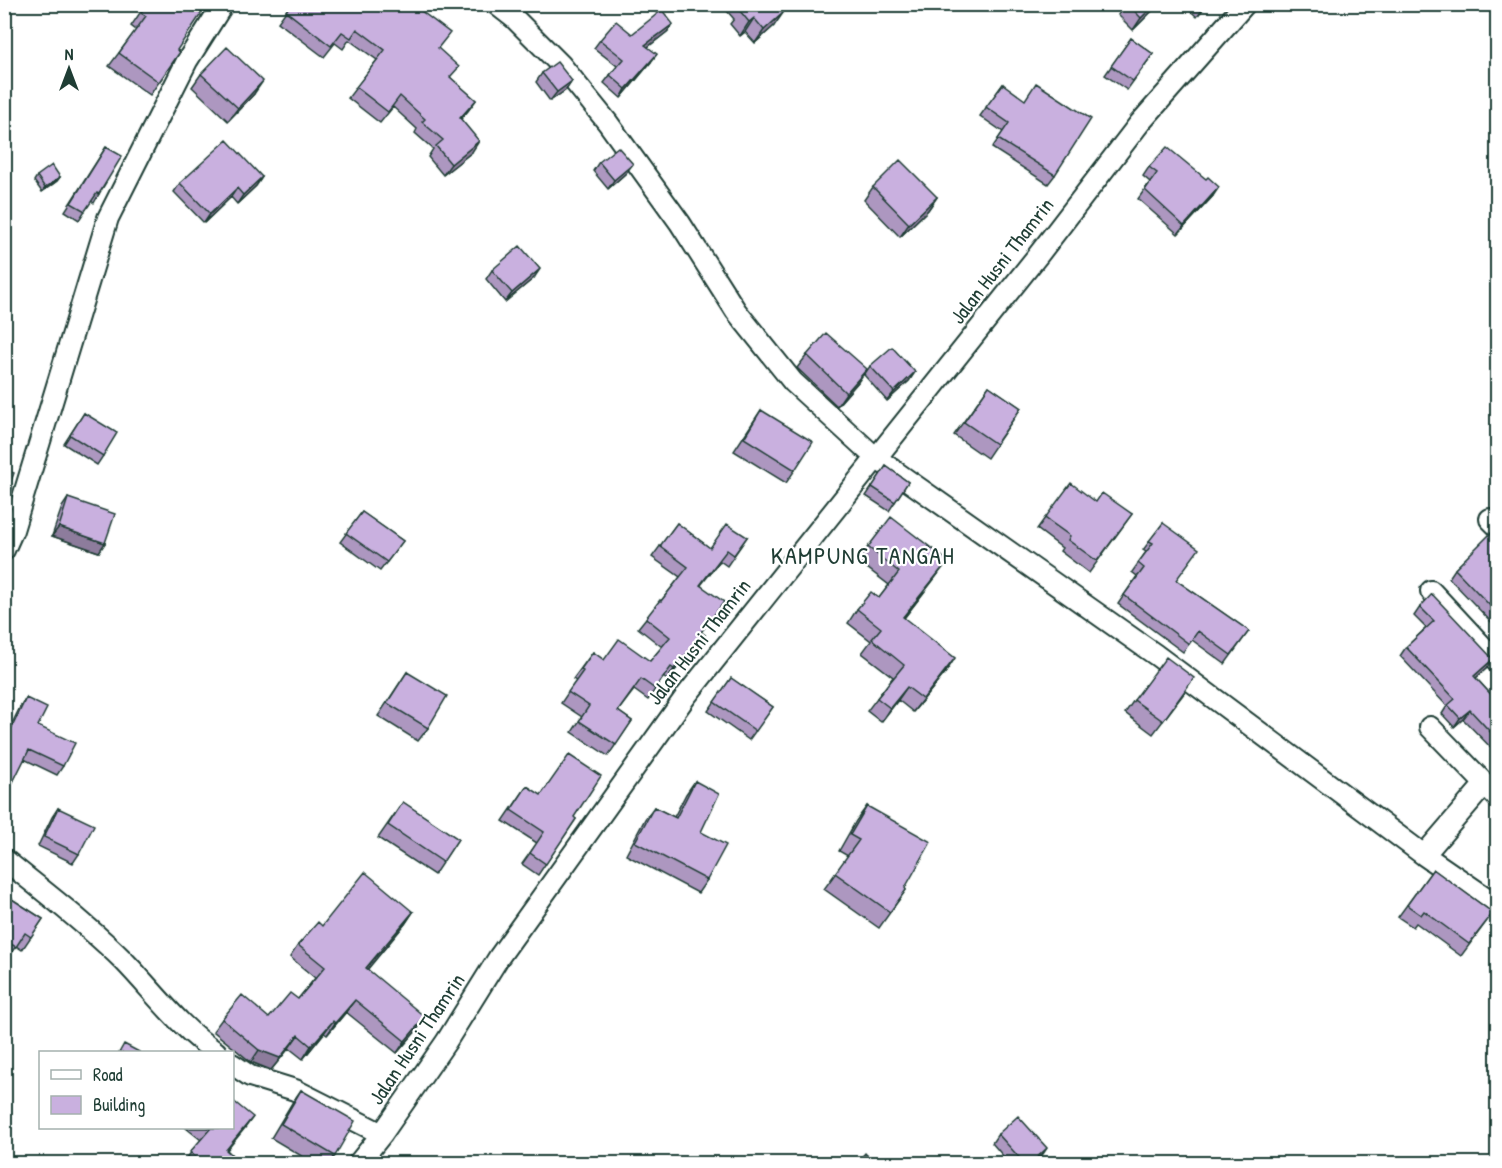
<svg xmlns="http://www.w3.org/2000/svg" width="1502" height="1168" viewBox="0 0 1502 1168" font-family="'Patrick Hand',sans-serif">
  <style>
    .lines { fill: none; stroke-linecap: round; stroke-linejoin: round }
    .minor-casing { stroke: #1f3d34; stroke-width: 24 }
    .minor { stroke: #fff; stroke-width: 20 }
    .wall { fill: #ad97c0; stroke: #1f3d34; stroke-width: 1.5 }
    .shaded-wall { fill: #8d7b9c; stroke: #1f3d34; stroke-width: 1.5 }
    .building { fill: #c9b0df; stroke: #1f3d34; stroke-width: 1.5 }
    .labels { text-anchor: middle; stroke-width: 4.5; stroke-linejoin: round; paint-order: stroke }
    .street-label { font-size: 21px; fill: #1f3d34; stroke: #fff }
    .quarter-label { font-size: 24px; letter-spacing: 1.5px; fill: #1f3d34; stroke: #fff }
  </style>
  <rect width="100%" height="100%" fill="#fff"/>
  <filter id="ink" filterUnits="userSpaceOnUse"><feTurbulence type="fractalNoise" baseFrequency=".0167" numOctaves="2"/><feDisplacementMap in="SourceGraphic" scale="12" xChannelSelector="R" yChannelSelector="G"/><feConvolveMatrix kernelMatrix="1 2 1 2 8 2 1 2 1" color-interpolation-filters="sRGB"/></filter>
  <g filter="url(#ink)">
    <g class="lines">
      <defs>
        <path id="minor" d="M 496,4 L 514,18 L 561,65 L 608,123 L 680,223 L 736,311 L 793,382 L 876,458 L 1156,655 L 1424,855 L 1498,906
          M 1490,519 L 1498,527
          M 4,550 L 13,530 L 108,218 L 187,61 L 223,4
          M 1431,591 L 1498,663
          M 1485,784 L 1498,798
          M 1424,855 L 1485,784 L 1430,727
          M 4,859 C 44,892 87,924 124,961 C 154,992 180,1028 216,1052
          M 232,1064 L 250,1076 L 295,1090 L 382,1134
          M 358,1164 L 382,1134 L 446,1042 L 499,957 L 686,696 L 1039,254 L 1139,124 L 1245,4"/>
      </defs>
      <use href="#minor" class="minor-casing"/>
      <use href="#minor" class="minor"/>
    </g>
    <path class="wall" d="M 146,4 L 177,50 L 180,52 L 150,95 L 109,66 L 136,30 L 131,26 Z
      M 291,4 L 416,7 L 438,48 L 451,78 L 476,100 L 461,119 L 472,152 L 443,175 L 428,157 L 433,149 L 415,133 L 417,129 L 393,107 L 380,123 L 348,98 L 377,60 L 349,40 L 343,49 L 335,43 L 324,57 L 278,22 Z
      M 721,4 L 776,4 L 774,26 L 755,43 L 745,32 L 740,36 L 730,24 L 734,19 Z
      M 1125,4 L 1159,4 L 1133,30 L 1118,15 Z
      M 1183,4 L 1207,4 L 1197,17 Z
      M 667,32 L 648,47 L 651,62 L 621,98 L 604,83 L 617,66 L 594,48 L 600,40 L 632,34 Z
      M 1131,38 L 1153,54 L 1127,90 L 1105,75 Z
      M 542,73 L 572,81 L 566,90 L 550,101 L 536,82 Z
      M 201,74 L 254,94 L 228,121 L 192,87 Z
      M 1003,84 L 1055,175 L 1048,184 L 992,148 L 1003,132 L 980,116 Z
      M 106,147 L 99,194 L 94,203 L 91,201 L 79,220 L 65,211 Z
      M 599,162 L 626,173 L 608,189 L 593,171 Z
      M 1149,167 L 1206,179 L 1213,196 L 1178,234 L 1138,199 L 1150,182 L 1143,176 Z
      M 37,176 L 60,177 L 57,181 L 42,192 L 34,181 Z
      M 262,177 L 256,186 L 237,204 L 231,197 L 204,223 L 174,192 L 180,183 Z
      M 873,187 L 937,197 L 928,210 L 900,237 L 864,200 Z
      M 492,270 L 534,278 L 505,302 L 486,279 Z
      M 807,355 L 858,382 L 837,406 L 797,368 Z
      M 870,366 L 915,372 L 909,381 L 887,401 L 864,375 Z
      M 989,386 L 1021,408 L 987,458 L 954,435 Z
      M 761,410 L 795,470 L 786,483 L 734,451 Z
      M 84,413 L 103,456 L 97,465 L 64,444 Z
      M 886,466 L 908,482 L 889,511 L 866,496 Z
      M 68,498 L 105,543 L 99,552 L 52,536 L 62,507 Z
      M 1096,502 L 1132,514 L 1089,573 L 1060,551 L 1062,548 L 1037,529 L 1045,518 Z
      M 362,512 L 403,541 L 380,571 L 340,542 Z
      M 677,523 L 710,548 L 747,537 L 727,566 L 720,561 L 701,585 L 716,613 L 701,632 L 705,635 L 684,664 L 682,662 L 667,680 L 663,677 L 648,700 L 634,690 L 618,711 L 632,721 L 608,756 L 572,732 L 582,717 L 561,703 L 576,681 L 573,679 L 593,652 L 604,660 L 650,661 L 662,647 L 638,628 L 646,618 L 661,601 L 680,577 L 652,557 Z
      M 1163,523 L 1176,580 L 1249,631 L 1225,664 L 1192,640 L 1183,652 L 1118,604 L 1137,576 L 1132,572 L 1146,552 L 1143,550 Z
      M 1497,528 L 1497,628 L 1449,578 L 1455,569 Z
      M 868,547 L 938,574 L 904,618 L 946,672 L 913,712 L 898,700 L 881,722 L 867,711 L 893,677 L 862,653 L 871,641 L 848,623 L 857,609 L 879,598 L 889,585 L 858,561 Z
      M 1420,607 L 1493,659 L 1487,668 L 1476,678 L 1497,701 L 1497,754 L 1463,719 L 1454,727 L 1442,714 L 1447,706 L 1400,656 L 1406,647 L 1426,628 L 1414,616 Z
      M 407,672 L 428,728 L 418,741 L 378,716 Z
      M 731,678 L 773,707 L 749,740 L 708,711 Z
      M 1185,692 L 1153,734 L 1125,713 L 1134,700 Z
      M 26,698 L 38,726 L 63,766 L 57,775 L 24,759 L 4,800 L 4,740 L 20,707 Z
      M 695,781 L 707,880 L 698,893 L 626,855 L 645,819 L 654,807 L 674,817 L 686,794 Z
      M 527,786 L 576,819 L 538,875 L 522,864 L 537,843 L 503,821 Z
      M 403,802 L 458,839 L 434,875 L 378,838 Z
      M 867,806 L 905,888 L 906,890 L 879,928 L 824,889 L 848,856 L 839,851 L 856,821 Z
      M 58,808 L 79,854 L 73,863 L 38,846 L 52,817 Z
      M 1433,869 L 1493,913 L 1461,956 L 1416,923 L 1413,927 L 1398,917 Z
      M 4,894 L 43,919 L 22,950 L 16,946 L 6,960 L 4,959 Z
      M 413,912 L 405,924 L 367,969 L 417,1030 L 397,1053 L 346,1012 L 327,1035 L 324,1033 L 303,1059 L 289,1048 L 271,1070 L 251,1062 L 213,1031 L 222,1019 L 269,1018 L 298,999 L 315,978 L 290,957 L 298,945 L 322,926 Z
      M 301,1090 L 335,1156 L 329,1164 L 315,1164 L 271,1138 L 292,1103 Z
      M 253,1117 L 245,1128 L 227,1150 L 237,1160 L 235,1164 L 182,1164 L 201,1140 L 186,1128 L 232,1128 Z
      M 998,1134 L 1041,1157 L 1034,1164 L 1010,1164 L 992,1143 Z"/>
    <path class="shaded-wall" d="M 1155,4 L 1159,4 L 1133,30 L 1141,18 Z
      M 783,13 L 774,26 L 755,43 L 764,30 Z
      M 754,18 L 745,32 L 740,36 L 749,22 Z
      M 673,24 L 667,32 L 640,53 L 645,45 Z
      M 657,54 L 651,62 L 621,98 L 626,89 Z
      M 263,81 L 254,94 L 228,121 L 238,108 Z
      M 572,81 L 566,90 L 550,101 L 557,92 Z
      M 476,100 L 468,111 L 452,129 L 460,118 Z
      M 479,141 L 472,152 L 443,175 L 451,164 Z
      M 633,164 L 626,173 L 608,189 L 614,180 Z
      M 60,177 L 57,181 L 42,192 L 45,188 Z
      M 262,177 L 256,186 L 237,204 L 243,195 Z
      M 1219,187 L 1213,196 L 1178,234 L 1184,226 Z
      M 237,188 L 231,197 L 204,223 L 210,214 Z
      M 937,197 L 928,210 L 900,237 L 909,224 Z
      M 540,269 L 534,278 L 505,302 L 512,293 Z
      M 867,369 L 858,382 L 837,406 L 846,393 Z
      M 915,372 L 909,381 L 887,401 L 894,392 Z
      M 59,527 L 105,543 L 99,552 L 52,536 Z
      M 948,561 L 938,574 L 894,631 L 903,617 Z
      M 689,651 L 682,662 L 667,680 L 674,669 Z
      M 955,658 L 946,672 L 913,712 L 923,699 Z
      M 1493,659 L 1487,668 L 1468,685 L 1474,676 Z
      M 907,687 L 898,700 L 881,722 L 890,708 Z
      M 1470,710 L 1463,719 L 1454,727 L 1460,718 Z
      M 413,912 L 405,924 L 358,981 L 366,968 Z
      M 355,1000 L 346,1012 L 327,1035 L 335,1023 Z
      M 425,1017 L 417,1030 L 397,1053 L 405,1041 Z
      M 333,1021 L 324,1033 L 303,1059 L 311,1046 Z
      M 298,1035 L 289,1048 L 271,1070 L 251,1062 L 259,1050 Z
      M 1047,1148 L 1041,1157 L 1034,1164 L 1030,1164 Z"/>
    <path class="building" d="M 146,4 L 187,4 L 201,14 L 177,50 L 180,52 L 159,82 L 119,53 L 146,16 L 141,13 Z
      M 291,4 L 417,4 L 416,7 L 450,33 L 438,48 L 459,67 L 450,77 L 476,100 L 460,118 L 479,141 L 451,164 L 436,146 L 443,140 L 422,122 L 425,119 L 400,96 L 388,112 L 356,87 L 385,50 L 357,29 L 351,38 L 342,32 L 331,46 L 286,11 Z
      M 742,4 L 776,4 L 783,13 L 764,30 L 754,18 L 749,22 L 740,11 L 744,7 Z
      M 1128,4 L 1155,4 L 1141,18 Z
      M 662,10 L 673,24 L 645,45 L 657,54 L 626,89 L 610,75 L 624,59 L 600,40 L 616,21 L 632,34 Z
      M 1131,38 L 1153,54 L 1133,81 L 1111,66 Z
      M 227,47 L 263,81 L 238,108 L 201,74 Z
      M 557,62 L 572,81 L 557,92 L 542,73 Z
      M 1036,83 L 1091,119 L 1055,175 L 998,139 L 1009,123 L 986,107 L 1003,84 L 1025,100 Z
      M 227,140 L 262,177 L 243,195 L 237,188 L 210,214 L 180,183 Z
      M 106,147 L 122,156 L 99,194 L 97,193 L 85,211 L 71,203 Z
      M 618,147 L 633,164 L 614,180 L 599,162 Z
      M 1167,147 L 1206,179 L 1208,177 L 1219,187 L 1184,226 L 1145,190 L 1157,173 L 1149,167 Z
      M 900,160 L 937,197 L 909,224 L 873,187 Z
      M 52,165 L 60,177 L 45,188 L 37,176 Z
      M 520,246 L 540,269 L 512,293 L 492,270 Z
      M 826,333 L 867,369 L 846,393 L 807,355 Z
      M 892,347 L 915,372 L 894,392 L 870,366 Z
      M 989,386 L 1021,408 L 996,444 L 964,422 Z
      M 761,410 L 813,442 L 795,470 L 744,438 Z
      M 84,413 L 117,433 L 103,456 L 70,435 Z
      M 886,466 L 908,482 L 895,502 L 872,487 Z
      M 4,470 L 14,473 L 4,499 Z
      M 1071,483 L 1096,502 L 1102,493 L 1132,514 L 1097,561 L 1068,540 L 1070,536 L 1045,518 Z
      M 68,498 L 115,514 L 105,543 L 59,527 Z
      M 4,506 L 11,508 L 4,525 Z
      M 362,512 L 403,541 L 387,562 L 346,533 Z
      M 891,517 L 948,561 L 903,617 L 955,658 L 923,699 L 907,687 L 890,708 L 877,698 L 904,665 L 872,639 L 881,628 L 857,609 L 871,592 L 879,598 L 899,572 L 868,547 Z
      M 677,523 L 710,548 L 727,524 L 747,537 L 734,555 L 727,550 L 700,585 L 724,602 L 701,632 L 705,635 L 691,653 L 689,651 L 674,669 L 671,667 L 655,689 L 641,679 L 618,711 L 632,721 L 616,745 L 579,721 L 589,706 L 568,692 L 583,671 L 581,669 L 593,652 L 604,660 L 619,639 L 650,661 L 670,637 L 646,618 L 660,600 L 661,601 L 688,567 L 660,546 Z
      M 1163,523 L 1199,549 L 1176,580 L 1249,631 L 1231,655 L 1198,631 L 1189,644 L 1124,595 L 1144,568 L 1138,563 L 1153,543 L 1149,541 Z
      M 1497,527 L 1497,613 L 1455,569 Z
      M 1432,594 L 1493,659 L 1474,676 L 1497,701 L 1497,739 L 1470,710 L 1460,718 L 1448,705 L 1455,699 L 1406,647 L 1434,621 L 1420,607 Z
      M 1166,657 L 1194,678 L 1163,721 L 1134,700 Z
      M 407,672 L 447,696 L 428,728 L 387,703 Z
      M 731,678 L 773,707 L 756,731 L 714,702 Z
      M 26,698 L 47,708 L 38,726 L 75,743 L 63,766 L 29,750 L 4,800 L 4,744 Z
      M 569,755 L 601,776 L 574,817 L 576,819 L 546,864 L 530,853 L 544,832 L 511,810 L 527,786 L 541,795 Z
      M 695,781 L 719,794 L 701,832 L 726,845 L 707,880 L 635,842 L 654,807 L 676,818 Z
      M 403,802 L 458,839 L 443,862 L 388,825 Z
      M 867,806 L 931,842 L 905,888 L 906,890 L 890,912 L 835,873 L 859,840 L 850,835 Z
      M 58,808 L 94,825 L 79,854 L 44,837 Z
      M 1433,869 L 1493,913 L 1469,944 L 1424,911 L 1421,915 L 1407,905 Z
      M 365,872 L 413,912 L 366,968 L 425,1017 L 405,1041 L 355,1000 L 335,1023 L 333,1021 L 311,1046 L 298,1035 L 280,1058 L 259,1050 L 222,1019 L 242,995 L 269,1018 L 290,993 L 298,999 L 325,967 L 298,945 L 318,922 L 322,926 Z
      M 4,894 L 43,919 L 31,937 L 25,933 L 16,947 L 4,940 Z
      M 124,1044 L 141,1053 L 119,1053 Z
      M 301,1090 L 355,1121 L 335,1156 L 281,1124 Z
      M 232,1100 L 253,1117 L 226,1150 L 237,1160 L 234,1164 L 203,1164 L 190,1152 L 210,1129 L 209,1128 L 232,1128 Z
      M 1018,1116 L 1047,1148 L 1030,1164 L 1025,1164 L 998,1134 Z
      M 865,1153 L 875,1164 L 855,1164 Z"/>
  </g>
  <g class="labels">
    <g class="street-label">
      <text transform="translate(1002 261) rotate(-52)" y="7">Jalan Husni Thamrin</text>
      <text transform="translate(699 642) rotate(-52)" y="7">Jalan Husni Thamrin</text>
      <text transform="translate(417 1039) rotate(-56)" y="7">Jalan Husni Thamrin</text>
    </g>
    <g class="quarter-label">
      <text x="863" y="564">KAMPUNG TANGAH</text>
    </g>
  </g>
  <rect width="1502" height="1168" fill="none" stroke="#fff" stroke-width="24"/>
  <rect x="12" y="12" width="1478" height="1144" fill="none" stroke="#1f3d34" stroke-width="2" filter="url(#ink)"/>
  <rect x="39" y="1051" width="195" height="78" fill="#ffffff" stroke="#a5b1ae" stroke-width="1.5"/>
  <rect x="51" y="1070" width="30" height="9" fill="#ffffff" stroke="#a5b1ae" stroke-width="1.5"/>
  <text x="93" y="1081" font-size="18" fill="#1f3d34">Road</text>
  <rect x="51" y="1096" width="30" height="18" fill="#c9b0df" stroke="#a5b1ae" stroke-width="1.5"/>
  <text x="93" y="1111" font-size="18" fill="#1f3d34">Building</text>
  <g transform="translate(69 69)" stroke="#ffffff" stroke-width="4.5" paint-order="stroke">
  <path d="M0-4.5L10 22L0 15L-10 22Z" fill="#1f3d34"/>
  <text y="-9" font-size="16" font-weight="bold" text-anchor="middle" fill="#1f3d34">N</text>
  </g>
</svg>
